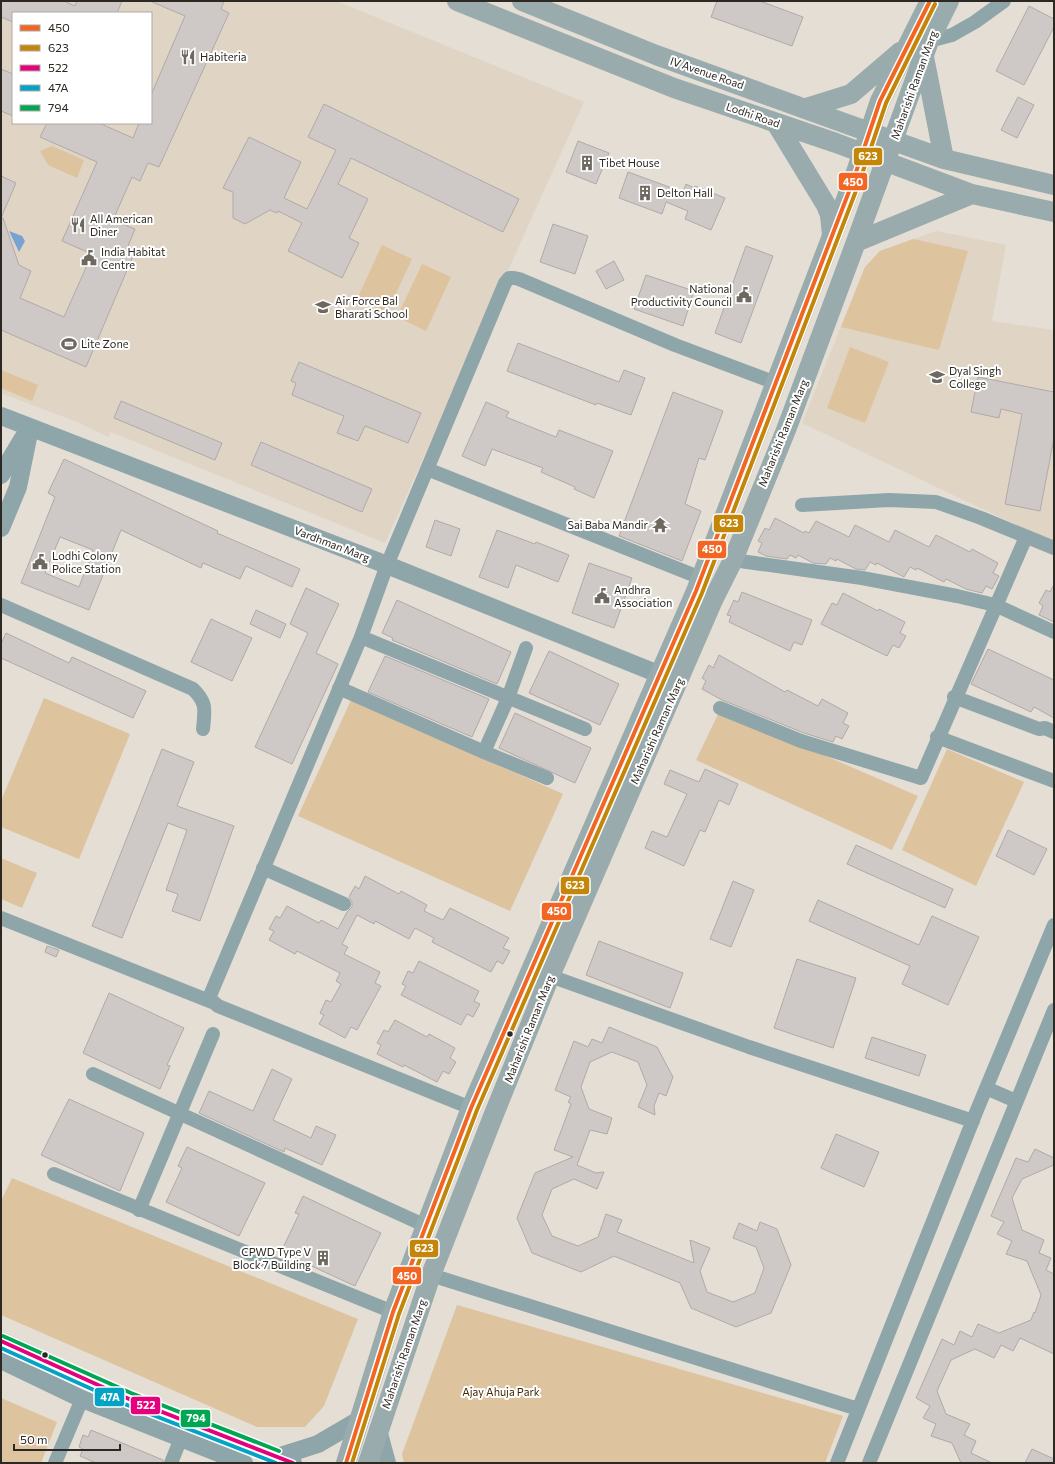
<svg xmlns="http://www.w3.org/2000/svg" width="1055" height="1464" viewBox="0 0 1055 1464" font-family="Commissioner,sans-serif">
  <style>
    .built { fill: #e0d4c4; fill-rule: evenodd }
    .green { fill: #dec39f }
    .water { fill: #78a2d1 }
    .building { fill: #cec9c7; stroke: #afaaa9; fill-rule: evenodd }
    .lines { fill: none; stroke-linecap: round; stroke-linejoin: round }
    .minor { stroke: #8ea5aa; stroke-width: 14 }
    .tertiary { stroke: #8ea5aa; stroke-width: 18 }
    .secondary { stroke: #99abac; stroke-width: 20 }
    .bus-1-casing { stroke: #fff; stroke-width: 7 }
    .bus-2-casing { stroke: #fff; stroke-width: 7 }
    .bus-3-casing { stroke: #fff; stroke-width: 7 }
    .bus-4-casing { stroke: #fff; stroke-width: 7 }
    .bus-5-casing { stroke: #fff; stroke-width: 7 }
    .bus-1 { stroke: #f26522; stroke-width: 4 }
    .bus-2 { stroke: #c48608; stroke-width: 4 }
    .bus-3 { stroke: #e5007d; stroke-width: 4 }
    .bus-4 { stroke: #02a3c5; stroke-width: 4 }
    .bus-5 { stroke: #00a651; stroke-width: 4 }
    .bus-dot { fill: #2d2821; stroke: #fff; stroke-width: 1.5 }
    .labels { text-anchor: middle; stroke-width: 4; stroke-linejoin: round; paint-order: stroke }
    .poi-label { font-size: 11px; fill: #2d2821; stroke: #fff; text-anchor: start }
    .street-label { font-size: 11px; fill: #2d2821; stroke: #fff }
    .park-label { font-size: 11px; fill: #3f2700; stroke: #fff }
    .line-badge { stroke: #fff; stroke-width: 1.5 }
    .badge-label { font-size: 11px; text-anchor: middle; font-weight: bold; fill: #fff }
  </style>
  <rect width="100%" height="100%" fill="#e5ded5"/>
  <path class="built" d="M 1,1 L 336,1 L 584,102 L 385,543 L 111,432 L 108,437 L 77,422 L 1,393 ZM 13,13 L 151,13 L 151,123 L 13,123 Z
    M 936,231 L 1006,245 L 992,321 L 1054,330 L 1054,543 L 802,423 L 865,267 L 880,251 Z"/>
  <path class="green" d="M 52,146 L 84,160 L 77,178 L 48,165 L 40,151 Z
    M 913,239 L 968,251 L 939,350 L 841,327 L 865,267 L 880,251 Z
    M 382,245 L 412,259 L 387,313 L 357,299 Z
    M 422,264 L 451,277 L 426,331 L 397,317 Z
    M 850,347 L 889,362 L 865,423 L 827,408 Z
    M 1,370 L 38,385 L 32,401 L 1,388 Z
    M 44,698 L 130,734 L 79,859 L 1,827 L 1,801 Z
    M 351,700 L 563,794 L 510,911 L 298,816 Z
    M 720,710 L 918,796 L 892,850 L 696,760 Z
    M 947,749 L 1024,782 L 976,886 L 902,850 Z
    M 1,858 L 37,873 L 22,908 L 1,899 Z
    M 12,1178 L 358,1319 L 324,1406 L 305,1427 L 257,1427 L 1,1315 L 1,1201 Z
    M 457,1305 L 843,1416 L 825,1463 L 404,1463 L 402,1454 Z
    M 1,1398 L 57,1422 L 41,1463 L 1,1463 Z"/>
  <path class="water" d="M 9,231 L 22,236 L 25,241 L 19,252 Z"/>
  <path class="building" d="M 1,1 L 64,1 L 75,6 L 77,1 L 122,1 L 117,13 L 13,13 L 13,22 L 1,17 Z
    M 150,1 L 224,1 L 221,9 L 229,13 L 159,167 L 148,163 L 140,181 L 132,177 L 113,220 L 135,229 L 128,246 L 136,249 L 86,367 L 1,330 L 1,219 L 3,218 L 19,265 L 31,271 L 20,298 L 64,317 L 92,254 L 62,241 L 97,162 L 40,137 L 47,123 L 99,123 L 133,138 L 139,123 L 151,123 L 151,95 L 185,16 Z
    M 717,1 L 760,1 L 803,17 L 792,46 L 711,17 Z
    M 1029,6 L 1054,19 L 1054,27 L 1024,85 L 996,71 Z
    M 1,69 L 13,74 L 13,116 L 1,111 Z
    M 1018,97 L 1034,105 L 1017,138 L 1001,130 Z
    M 324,104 L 519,199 L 503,232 L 351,158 L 338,184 L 368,199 L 349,238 L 359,243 L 342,278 L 288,251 L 302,223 L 278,211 L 277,213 L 270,210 L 245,224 L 233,218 L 233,192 L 223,188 L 249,137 L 301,162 L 284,198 L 307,209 L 336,150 L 308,137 Z
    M 578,141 L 609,153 L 596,184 L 566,172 Z
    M 628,172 L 683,192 L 686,184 L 694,188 L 695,186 L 725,198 L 711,230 L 685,219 L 688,211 L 666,202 L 662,214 L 619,198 Z
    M 1,176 L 16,183 L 1,218 Z
    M 553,224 L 588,236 L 575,274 L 540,262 Z
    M 746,246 L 773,256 L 741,343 L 715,333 Z
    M 614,261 L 624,280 L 606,289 L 596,271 Z
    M 646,275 L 694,291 L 683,326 L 634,309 Z
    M 518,343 L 619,382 L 624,370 L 645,378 L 631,415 L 597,403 L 596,405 L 507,371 Z
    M 299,362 L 421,413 L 408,443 L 365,426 L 358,441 L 337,433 L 344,416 L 292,395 L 296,383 L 291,381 Z
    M 978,377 L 1054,392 L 1054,438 L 1040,511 L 1005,504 L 1022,414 L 1001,409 L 999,418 L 971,412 Z
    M 673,392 L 723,411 L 705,460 L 699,458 L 685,504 L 701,511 L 682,561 L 619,536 Z
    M 121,401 L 222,443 L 215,460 L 114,418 Z
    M 486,402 L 509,412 L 506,417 L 556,437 L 559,430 L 613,451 L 594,498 L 574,489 L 575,487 L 541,472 L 543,468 L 492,449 L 485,466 L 462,456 Z
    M 261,442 L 372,489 L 362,512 L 251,465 Z
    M 64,459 L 218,531 L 217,533 L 300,569 L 292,587 L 246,566 L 240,579 L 203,563 L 201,568 L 121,530 L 89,610 L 21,583 L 55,497 L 48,493 ZM 60,537 L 93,550 L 79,587 L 45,573 Z
    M 775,518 L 804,533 L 805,531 L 809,533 L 816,521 L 849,537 L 855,525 L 889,542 L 895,530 L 929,547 L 936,535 L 970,552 L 972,549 L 998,563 L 993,573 L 999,576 L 992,589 L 986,586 L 982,593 L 966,589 L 946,579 L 944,582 L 917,568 L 916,570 L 910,567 L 904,577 L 877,563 L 876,565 L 870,562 L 865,570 L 856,569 L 837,559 L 836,561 L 830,558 L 826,564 L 813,563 L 798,555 L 796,558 L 790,555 L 787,559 L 766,556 L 758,552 L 762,543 L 758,541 L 765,528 L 769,530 Z
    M 435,520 L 460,529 L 451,556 L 426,547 Z
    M 497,530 L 535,544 L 536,542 L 569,555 L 558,582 L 516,565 L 508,588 L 479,577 Z
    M 589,563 L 632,578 L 614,628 L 572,613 Z
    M 1054,584 L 1054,622 L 1039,615 L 1043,606 L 1039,603 L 1046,590 L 1050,592 Z
    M 306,588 L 339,604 L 316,653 L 338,664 L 292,764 L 255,747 L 308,633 L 290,624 Z
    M 742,592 L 812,620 L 802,645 L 794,642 L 790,651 L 729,622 L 731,616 L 727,615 L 734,600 L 738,602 Z
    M 843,593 L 878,611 L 879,609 L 905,622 L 900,633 L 906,636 L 899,648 L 893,645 L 887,656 L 821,624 L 832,603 L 837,605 Z
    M 397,600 L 511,652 L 497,684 L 392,640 L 393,638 L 382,633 Z
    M 256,610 L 286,624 L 280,638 L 250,624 Z
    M 211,619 L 252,638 L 232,681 L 191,662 Z
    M 6,633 L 69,663 L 72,657 L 146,691 L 133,718 L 1,658 L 1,644 Z
    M 988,649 L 1054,680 L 1054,718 L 1034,707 L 1031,712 L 971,684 Z
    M 549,651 L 619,684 L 600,725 L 529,693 Z
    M 719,655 L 785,692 L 787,690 L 818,706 L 822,699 L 848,713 L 843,723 L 849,726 L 842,739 L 836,736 L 833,742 L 804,733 L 722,700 L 702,689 L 706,681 L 702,678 L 709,665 L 713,668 Z
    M 385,656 L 489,699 L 472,737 L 368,692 Z
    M 515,713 L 591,748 L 575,783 L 499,748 Z
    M 162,749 L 194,762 L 177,806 L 234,826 L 200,921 L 172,911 L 178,894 L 166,890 L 187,830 L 168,823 L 122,938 L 92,926 Z
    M 705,769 L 738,784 L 729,805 L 719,800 L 705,832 L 700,830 L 684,866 L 645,848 L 652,831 L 667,837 L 687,794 L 664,784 L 670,770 L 699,782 Z
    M 1008,830 L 1047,849 L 1034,875 L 996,856 Z
    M 856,845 L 953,889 L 945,908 L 847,864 Z
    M 365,876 L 399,894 L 401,891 L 427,905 L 424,911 L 443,920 L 450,908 L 509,938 L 503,948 L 510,951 L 503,964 L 497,961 L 491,972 L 432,942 L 434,938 L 415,928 L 409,939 L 375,921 L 374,924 L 357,915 L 342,944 L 348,947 L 344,954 L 380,972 L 375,983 L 381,986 L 357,1030 L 351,1027 L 345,1038 L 319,1024 L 324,1015 L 320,1013 L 326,1000 L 331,1002 L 341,984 L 336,981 L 340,973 L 297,951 L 295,954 L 269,940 L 274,931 L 269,929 L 276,916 L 280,918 L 287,906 L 319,923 L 321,920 L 338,929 L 347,912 L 352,907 L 352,902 L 349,897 L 355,886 L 359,889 Z
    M 733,881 L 754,890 L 731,947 L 710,939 Z
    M 818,900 L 919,945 L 932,916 L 979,937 L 948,1005 L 902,984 L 910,966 L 809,921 Z
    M 599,941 L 683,973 L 670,1008 L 586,975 Z
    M 47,946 L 59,950 L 56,957 L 45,952 Z
    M 797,959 L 856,978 L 833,1048 L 774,1028 Z
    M 419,961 L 479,991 L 474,1001 L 480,1004 L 473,1017 L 467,1014 L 461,1025 L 401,995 L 406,986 L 402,984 L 408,971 L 413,973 Z
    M 109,993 L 184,1028 L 167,1065 L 170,1066 L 160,1089 L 83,1053 Z
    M 395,1020 L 427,1037 L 429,1034 L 455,1048 L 450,1058 L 456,1062 L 449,1074 L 443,1071 L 437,1082 L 404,1065 L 403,1067 L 377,1054 L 381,1045 L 377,1043 L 384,1030 L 388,1032 Z
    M 609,1027 L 657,1047 L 673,1077 L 666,1096 L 659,1093 L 654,1106 L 655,1115 L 638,1107 L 647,1085 L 638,1062 L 612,1052 L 590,1062 L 581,1087 L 589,1109 L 612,1118 L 607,1134 L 590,1130 L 577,1165 L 596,1173 L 604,1172 L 597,1189 L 574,1179 L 552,1189 L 542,1215 L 552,1236 L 578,1246 L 598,1237 L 606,1214 L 622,1220 L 617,1232 L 694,1263 L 690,1240 L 710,1248 L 700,1271 L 707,1292 L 733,1302 L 755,1293 L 764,1268 L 756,1247 L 733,1238 L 739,1223 L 757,1231 L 760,1222 L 777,1229 L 791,1265 L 771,1313 L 736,1327 L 691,1308 L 680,1283 L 614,1256 L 581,1272 L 532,1253 L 517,1218 L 535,1173 L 573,1157 L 554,1150 L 571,1104 L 568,1102 L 571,1097 L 555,1090 L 574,1041 L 588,1047 L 592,1039 L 602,1043 Z
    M 872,1037 L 926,1055 L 919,1076 L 865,1058 Z
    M 272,1069 L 292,1079 L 273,1120 L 311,1138 L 316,1126 L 336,1135 L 322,1165 L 285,1148 L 284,1152 L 199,1113 L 209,1091 L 253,1111 Z
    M 69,1099 L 144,1133 L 120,1191 L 41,1155 Z
    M 836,1134 L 879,1152 L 864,1187 L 821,1168 Z
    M 187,1147 L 265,1183 L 239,1236 L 166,1202 L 182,1168 L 178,1166 Z
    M 1035,1149 L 1054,1158 L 1054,1165 L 1022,1179 L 1012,1198 L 1022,1230 L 1044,1240 L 1039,1253 L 1051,1258 L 1046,1270 L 1054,1274 L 1054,1354 L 1020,1338 L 1013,1351 L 1001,1345 L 994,1358 L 975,1349 L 951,1360 L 937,1391 L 946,1414 L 970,1424 L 964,1435 L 976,1441 L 971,1453 L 992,1463 L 961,1463 L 952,1443 L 931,1436 L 936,1424 L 923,1418 L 930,1406 L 916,1398 L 942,1339 L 954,1345 L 960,1331 L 972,1337 L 978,1324 L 999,1333 L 1031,1320 L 1034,1312 L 1035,1313 L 1041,1295 L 1027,1261 L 1006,1254 L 1012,1241 L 997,1234 L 1004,1222 L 991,1216 L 1016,1158 L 1028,1162 Z
    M 303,1196 L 381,1233 L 355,1286 L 281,1252 L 299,1214 L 295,1213 Z
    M 91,1430 L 163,1460 L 163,1463 L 96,1463 L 80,1456 L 83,1449 L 79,1447 L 83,1435 L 88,1437 Z
    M 1032,1449 L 1054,1459 L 1054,1463 L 1025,1463 Z"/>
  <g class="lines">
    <path class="minor" d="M 929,41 L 952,35 L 975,22 L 1004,1
      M 427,469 L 701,578
      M 802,505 L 889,500 L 936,502 L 981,518 L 1054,548
      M 733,560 L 862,578 L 957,596 L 995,605 L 1054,632
      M 1,605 L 193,689 C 207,703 205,709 203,729
      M 361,637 L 585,729
      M 339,688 L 484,752 L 508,698 L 526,648
      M 954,697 L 1039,729 L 1045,728 L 1054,732
      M 720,708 L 801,741 L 921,778 L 1026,537
      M 937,737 L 1054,781
      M 484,752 L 547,778
      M 263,868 L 344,904
      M 1,918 L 212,1002
      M 550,976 L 749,1047 L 973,1121
      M 93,1074 L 426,1226
      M 986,1088 L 1016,1101
      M 471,1108 L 218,1006 L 209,998 L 361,637 L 387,565 L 505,283 L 509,278 L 514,278 L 519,279 L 675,345 L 776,383
      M 54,1174 L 393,1312
      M 139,1210 L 213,1034
      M 431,1275 L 858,1409
      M 55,1463 L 82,1399
      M 171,1463 L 181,1438
      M 837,1463 L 977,1110 L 1054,925
      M 869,1463 L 1054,1010"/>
    <path class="tertiary" d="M 1,416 L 387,565 L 661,675
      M 1,475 L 23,438
      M 1,528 L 18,487 L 30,428
      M 1,1341 L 129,1399 L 293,1463
      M 1,1360 L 82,1399 L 244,1463
      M 378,1430 L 387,1463
      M 277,1457 L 318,1444 L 359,1420"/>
    <path class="secondary" d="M 457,1 L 674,88 L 836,143 L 972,194 L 1054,212
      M 522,1 L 656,55 L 944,159 L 1054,185
      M 924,57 L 944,159
      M 806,108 L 851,94 L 900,52
      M 776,123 L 826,205 L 830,215 L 832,235
      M 856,242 L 972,194
      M 346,1463 L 393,1312 L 471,1108 L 696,591 L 853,181 L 880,101 L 930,1
      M 368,1463 L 431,1275 L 494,1114 L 550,976 L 713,600 L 733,560 L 786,430 L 856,242 L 929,41 L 949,1"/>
    <defs>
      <path id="bus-1" d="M 346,1463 L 393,1312 L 471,1108 L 696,591 L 853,181 L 880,101 L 930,1"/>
      <path id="bus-2" d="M 352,1463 L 399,1314 L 477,1110 L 702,593 L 859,183 L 886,103 L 935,4"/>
      <path id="bus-3" d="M 1,1341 L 129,1399 L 293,1463"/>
      <path id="bus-4" d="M 1,1348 L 127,1405 L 276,1463"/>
      <path id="bus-5" d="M 3,1336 L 131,1393 L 279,1451"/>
    </defs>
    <use href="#bus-1" class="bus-1-casing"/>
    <use href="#bus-2" class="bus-2-casing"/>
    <use href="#bus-3" class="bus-3-casing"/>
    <use href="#bus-4" class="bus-4-casing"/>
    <use href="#bus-5" class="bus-5-casing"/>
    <use href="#bus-1" class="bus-1"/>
    <use href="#bus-2" class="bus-2"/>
    <use href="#bus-3" class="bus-3"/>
    <use href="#bus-4" class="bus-4"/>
    <use href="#bus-5" class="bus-5"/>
  </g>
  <defs>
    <symbol id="restaurant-bare" viewBox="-9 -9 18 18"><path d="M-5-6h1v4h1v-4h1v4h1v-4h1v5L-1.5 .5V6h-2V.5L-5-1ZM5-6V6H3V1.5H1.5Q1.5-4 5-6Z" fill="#6d6860" stroke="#fff" stroke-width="2.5" paint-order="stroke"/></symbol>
    <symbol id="building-bare" viewBox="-9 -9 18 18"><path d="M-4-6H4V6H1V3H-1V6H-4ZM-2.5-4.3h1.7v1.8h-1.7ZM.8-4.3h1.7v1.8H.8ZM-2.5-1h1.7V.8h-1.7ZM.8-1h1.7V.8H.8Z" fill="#6d6860" stroke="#fff" stroke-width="2.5" paint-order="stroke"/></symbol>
    <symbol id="civic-bare" viewBox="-9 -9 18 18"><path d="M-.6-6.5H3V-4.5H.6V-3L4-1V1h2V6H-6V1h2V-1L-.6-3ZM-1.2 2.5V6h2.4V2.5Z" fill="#6d6860" stroke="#fff" stroke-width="2.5" paint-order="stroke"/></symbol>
    <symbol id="school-bare" viewBox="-9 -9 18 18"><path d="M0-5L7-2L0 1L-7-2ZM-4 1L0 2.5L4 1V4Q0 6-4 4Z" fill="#6d6860" stroke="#fff" stroke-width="2.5" paint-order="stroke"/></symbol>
    <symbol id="stadium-bare" viewBox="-9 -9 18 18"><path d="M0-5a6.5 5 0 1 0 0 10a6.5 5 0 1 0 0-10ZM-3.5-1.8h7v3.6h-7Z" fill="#6d6860" stroke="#fff" stroke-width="2.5" paint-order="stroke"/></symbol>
    <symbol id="university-bare" viewBox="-9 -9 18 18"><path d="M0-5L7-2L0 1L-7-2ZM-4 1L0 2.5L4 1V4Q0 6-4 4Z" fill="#6d6860" stroke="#fff" stroke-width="2.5" paint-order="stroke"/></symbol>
    <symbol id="temple-bare" viewBox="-9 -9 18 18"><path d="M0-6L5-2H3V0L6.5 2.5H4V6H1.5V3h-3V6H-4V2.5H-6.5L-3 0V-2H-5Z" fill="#6d6860" stroke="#fff" stroke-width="2.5" paint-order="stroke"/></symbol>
  </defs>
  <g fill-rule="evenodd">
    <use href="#restaurant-bare" x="177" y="46" width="22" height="22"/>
    <use href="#building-bare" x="576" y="152" width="22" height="22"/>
    <use href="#building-bare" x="634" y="182" width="22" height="22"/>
    <use href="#restaurant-bare" x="67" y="214" width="22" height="22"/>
    <use href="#civic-bare" x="78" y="247" width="22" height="22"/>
    <use href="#civic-bare" x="733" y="284" width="22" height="22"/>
    <use href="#school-bare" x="312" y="296" width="22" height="22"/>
    <use href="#stadium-bare" x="58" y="333" width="22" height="22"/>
    <use href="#university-bare" x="926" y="366" width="22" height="22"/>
    <use href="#temple-bare" x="649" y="514" width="22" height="22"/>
    <use href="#civic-bare" x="29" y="551" width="22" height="22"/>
    <use href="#civic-bare" x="591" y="585" width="22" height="22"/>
    <use href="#building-bare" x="312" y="1247" width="22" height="22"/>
  </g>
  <g class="bus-dot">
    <circle cx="510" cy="1034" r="3.5"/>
    <circle cx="45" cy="1355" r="3.5"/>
  </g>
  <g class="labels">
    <g class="poi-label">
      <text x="200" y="61">Habiteria</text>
      <text x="599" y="167">Tibet House</text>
      <text x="657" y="197">Delton Hall</text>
      <text x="90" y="223">All American<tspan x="90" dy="13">Diner</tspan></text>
      <text x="101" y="256">India Habitat<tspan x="101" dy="13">Centre</tspan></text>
      <text x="732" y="293" text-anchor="end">National<tspan x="732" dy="13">Productivity Council</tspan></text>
      <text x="335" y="305">Air Force Bal<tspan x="335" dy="13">Bharati School</tspan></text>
      <text x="81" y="348">Lite Zone</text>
      <text x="949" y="375">Dyal Singh<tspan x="949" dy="13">College</tspan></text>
      <text x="648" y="529" text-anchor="end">Sai Baba Mandir</text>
      <text x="52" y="560">Lodhi Colony<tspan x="52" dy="13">Police Station</tspan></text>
      <text x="614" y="594">Andhra<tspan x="614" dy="13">Association</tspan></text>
      <text x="311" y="1256" text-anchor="end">CPWD Type V<tspan x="311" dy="13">Block 7 Building</tspan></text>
    </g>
    <g class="street-label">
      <text transform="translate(707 73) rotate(19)" y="4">IV Avenue Road</text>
      <text transform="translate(914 85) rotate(-70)" y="4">Maharishi Raman Marg</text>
      <text transform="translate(753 115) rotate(19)" y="4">Lodhi Road</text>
      <text transform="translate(783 433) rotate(-68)" y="4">Maharishi Raman Marg</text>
      <text transform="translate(332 544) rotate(21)" y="4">Vardhman Marg</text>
      <text transform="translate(657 731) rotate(-66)" y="4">Maharishi Raman Marg</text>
      <text transform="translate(529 1029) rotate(-68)" y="4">Maharishi Raman Marg</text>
      <text transform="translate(404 1354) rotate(-71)" y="4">Maharishi Raman Marg</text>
    </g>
    <g class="park-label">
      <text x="501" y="1396">Ajay Ahuja Park</text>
    </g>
  </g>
  <g class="line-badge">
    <rect x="853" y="147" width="30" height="19" rx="4" fill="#c48608"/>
    <rect x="838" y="172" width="30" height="19" rx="4" fill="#f26522"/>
    <rect x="713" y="514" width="31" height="19" rx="4" fill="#c48608"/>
    <rect x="697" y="540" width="30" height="19" rx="4" fill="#f26522"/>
    <rect x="560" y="876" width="30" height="19" rx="4" fill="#c48608"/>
    <rect x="541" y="902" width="31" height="19" rx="4" fill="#f26522"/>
    <rect x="409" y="1239" width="30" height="19" rx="4" fill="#c48608"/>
    <rect x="392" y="1266" width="30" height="19" rx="4" fill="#f26522"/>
    <rect x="94" y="1387" width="31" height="20" rx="4" fill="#02a3c5"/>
    <rect x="130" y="1396" width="31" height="19" rx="4" fill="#e5007d"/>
    <rect x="180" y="1409" width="31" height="19" rx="4" fill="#00a651"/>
  </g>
  <g class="badge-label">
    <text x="868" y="160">623</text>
    <text x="853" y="186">450</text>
    <text x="729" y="527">623</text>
    <text x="712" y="553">450</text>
    <text x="575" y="889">623</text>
    <text x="557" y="915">450</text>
    <text x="424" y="1252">623</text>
    <text x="407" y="1280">450</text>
    <text x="110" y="1401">47A</text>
    <text x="146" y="1409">522</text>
    <text x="196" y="1422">794</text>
  </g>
  <rect width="1055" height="1464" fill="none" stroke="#2d2821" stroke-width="4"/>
  <rect x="12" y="12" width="140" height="112" fill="#ffffff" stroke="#aba9a6"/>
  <rect x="20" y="25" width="20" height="6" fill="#f26522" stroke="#aba9a6"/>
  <text x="48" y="32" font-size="12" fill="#2d2821">450</text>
  <rect x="20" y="45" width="20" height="6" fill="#c48608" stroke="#aba9a6"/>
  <text x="48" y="52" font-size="12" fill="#2d2821">623</text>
  <rect x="20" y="65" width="20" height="6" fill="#e5007d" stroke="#aba9a6"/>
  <text x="48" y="72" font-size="12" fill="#2d2821">522</text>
  <rect x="20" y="85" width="20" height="6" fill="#02a3c5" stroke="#aba9a6"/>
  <text x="48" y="92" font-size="12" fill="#2d2821">47A</text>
  <rect x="20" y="105" width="20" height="6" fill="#00a651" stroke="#aba9a6"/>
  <text x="48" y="112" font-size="12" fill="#2d2821">794</text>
  <path d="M14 1444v6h106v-6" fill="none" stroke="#2d2821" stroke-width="2"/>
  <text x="20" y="1444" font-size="12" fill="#2d2821" stroke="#ffffff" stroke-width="3" paint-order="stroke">50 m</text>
</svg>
